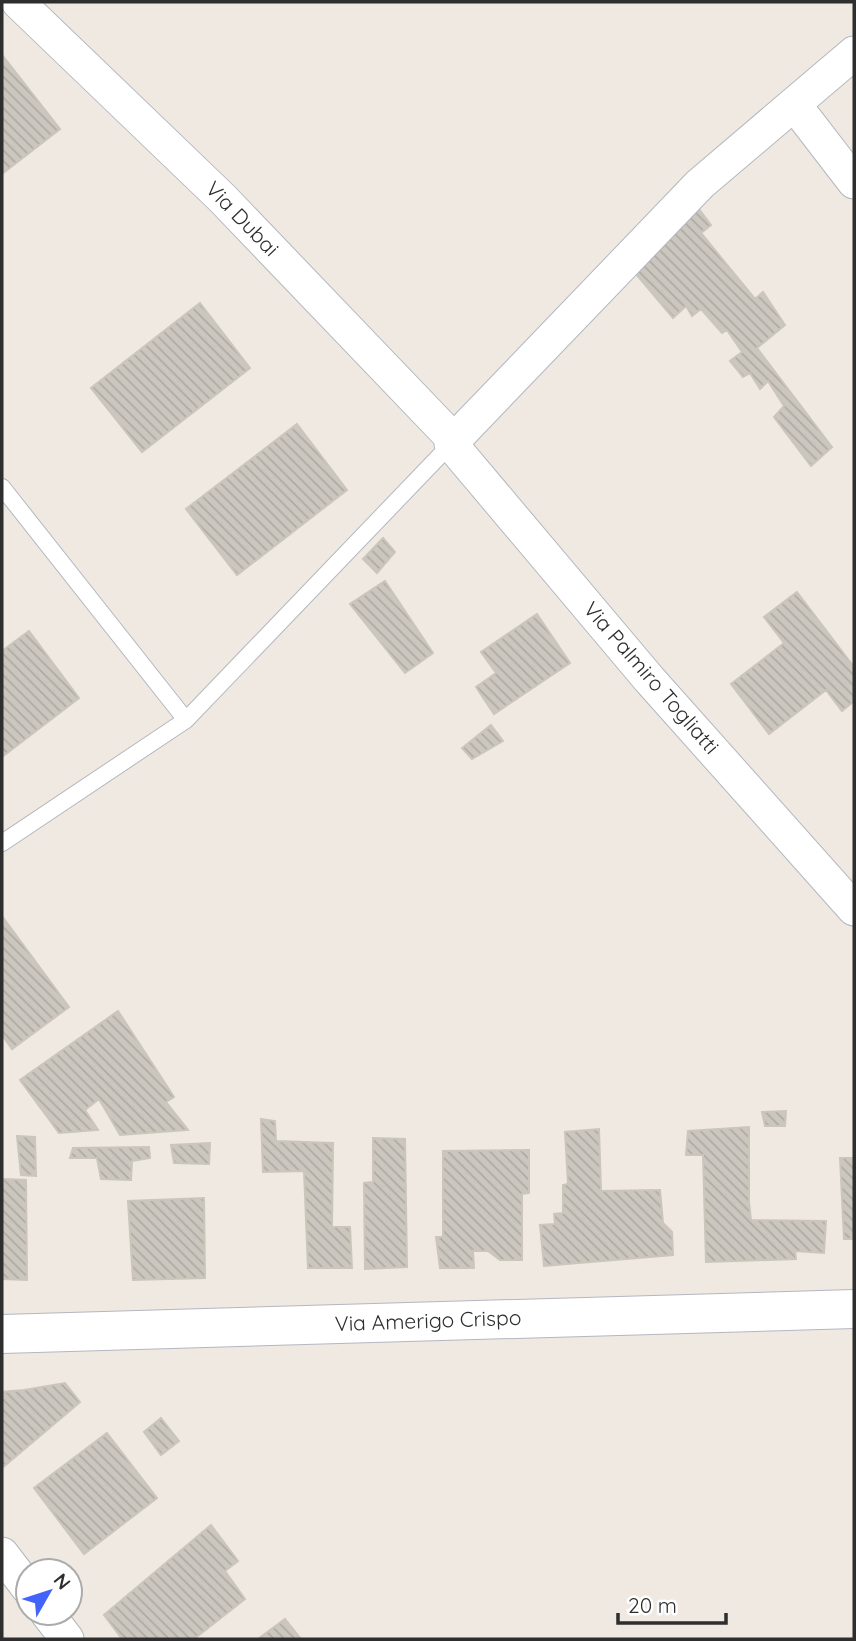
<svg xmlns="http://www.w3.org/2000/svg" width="856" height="1641" viewBox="0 0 856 1641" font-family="Quicksand,sans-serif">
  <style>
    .building { fill: url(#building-back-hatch); stroke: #cbc5ba; stroke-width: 2 }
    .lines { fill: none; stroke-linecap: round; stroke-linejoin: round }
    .service-casing { stroke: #b4b7c1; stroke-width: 18 }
    .minor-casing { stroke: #b4b7c1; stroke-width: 35 }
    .tertiary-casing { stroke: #b4b7c1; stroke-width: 40 }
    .service { stroke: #fff; stroke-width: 16 }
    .minor { stroke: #fff; stroke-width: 33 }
    .tertiary { stroke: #fff; stroke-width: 38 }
    .labels { text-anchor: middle; stroke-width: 7; stroke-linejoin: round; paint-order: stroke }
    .street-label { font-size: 21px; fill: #2e2e2e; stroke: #fff }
  </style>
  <defs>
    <pattern id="building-back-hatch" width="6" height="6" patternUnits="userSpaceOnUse" patternTransform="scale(1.75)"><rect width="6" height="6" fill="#cbc7bf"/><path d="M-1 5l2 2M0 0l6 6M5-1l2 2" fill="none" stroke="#afaba4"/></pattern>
  </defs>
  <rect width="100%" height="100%" fill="#efe9e1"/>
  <path class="building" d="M 3,56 L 60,129 L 2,174 L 2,57 Z
    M 693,201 L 711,225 L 701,233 L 755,299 L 763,292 L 785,325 L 757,348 L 832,447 L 811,466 L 774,417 L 784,406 L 768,381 L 760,389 L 750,373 L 743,377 L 730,361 L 742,352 L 727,330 L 722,333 L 701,309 L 692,316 L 686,306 L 673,318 L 631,268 Z
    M 200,303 L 250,368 L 142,452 L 91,388 Z
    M 297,424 L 347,490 L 237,575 L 186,509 Z
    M 383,538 L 395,552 L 377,573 L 363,559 Z
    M 385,581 L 433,653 L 405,673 L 350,604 Z
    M 797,592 L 854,667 L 854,701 L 842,711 L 826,690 L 769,734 L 731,684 L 784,643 L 764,617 Z
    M 537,614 L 570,663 L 494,714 L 476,687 L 496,673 L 481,652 Z
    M 29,631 L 79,698 L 2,757 L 2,651 Z
    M 491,725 L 503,741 L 472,759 L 462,748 Z
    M 2,916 L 69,1007 L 12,1049 L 2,1035 Z
    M 118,1011 L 174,1097 L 166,1102 L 188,1130 L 120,1135 L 99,1099 L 85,1110 L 98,1130 L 59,1133 L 20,1080 Z
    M 786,1111 L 785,1126 L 765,1126 L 762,1112 Z
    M 261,1119 L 275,1121 L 276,1141 L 333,1143 L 332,1227 L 350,1227 L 352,1268 L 308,1268 L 304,1171 L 263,1172 Z
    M 749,1127 L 749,1202 L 751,1220 L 826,1221 L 824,1253 L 795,1251 L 796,1259 L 706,1262 L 703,1155 L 686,1155 L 688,1131 Z
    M 599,1129 L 601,1191 L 660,1190 L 663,1223 L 672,1232 L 673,1255 L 544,1266 L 540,1225 L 555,1224 L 554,1214 L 563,1213 L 563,1185 L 568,1184 L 565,1132 Z
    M 17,1136 L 35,1137 L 36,1176 L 21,1175 Z
    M 373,1138 L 405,1139 L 407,1267 L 365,1269 L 364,1183 L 373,1182 Z
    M 210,1143 L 209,1164 L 174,1163 L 171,1145 Z
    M 149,1147 L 150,1158 L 132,1161 L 131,1180 L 101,1179 L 97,1158 L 70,1158 L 73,1148 Z
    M 529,1150 L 529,1193 L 522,1194 L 522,1260 L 500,1260 L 488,1251 L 473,1251 L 474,1268 L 440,1268 L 436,1237 L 443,1237 L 443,1151 Z
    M 840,1158 L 854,1158 L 854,1239 L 844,1239 Z
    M 2,1179 L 26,1180 L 27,1280 L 2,1279 Z
    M 204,1198 L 205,1278 L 133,1280 L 128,1201 Z
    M 65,1383 L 80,1402 L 2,1468 L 2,1392 L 24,1390 Z
    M 161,1418 L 179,1441 L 161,1455 L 144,1432 Z
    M 107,1433 L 157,1498 L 84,1554 L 34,1488 Z
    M 211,1525 L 238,1561 L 225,1571 L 245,1599 L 194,1639 L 122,1639 L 104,1615 Z
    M 285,1619 L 301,1639 L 258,1639 Z"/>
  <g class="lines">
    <defs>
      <path id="service" d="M 2,487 L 186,720
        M 2,843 L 186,720 L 451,444"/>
      <path id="minor" d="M 18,2 L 222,198 L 454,440 L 451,444 L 649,679 L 854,909
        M 794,104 L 854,182
        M 454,440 L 700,184 L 854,53
        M 2,1554 L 28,1588
        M 47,1613 L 67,1639"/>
      <path id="tertiary" d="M 2,1334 L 854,1309"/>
    </defs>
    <use href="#service" class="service-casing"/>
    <use href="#minor" class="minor-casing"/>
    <use href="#tertiary" class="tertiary-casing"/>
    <use href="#service" class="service"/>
    <use href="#minor" class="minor"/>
    <use href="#tertiary" class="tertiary"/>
  </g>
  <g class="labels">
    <g class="street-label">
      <text transform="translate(242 219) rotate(46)" y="7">Via Dubai</text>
      <text transform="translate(651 678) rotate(49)" y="7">Via Palmiro Togliatti</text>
      <text transform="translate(428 1321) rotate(-2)" y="7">Via Amerigo Crispo</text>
    </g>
  </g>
  <rect width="856" height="1641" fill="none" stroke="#2e2e2e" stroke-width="7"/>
  <g transform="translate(49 1592) rotate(51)"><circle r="33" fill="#ffffff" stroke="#ababab" stroke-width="2"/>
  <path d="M0-5L12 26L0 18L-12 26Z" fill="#4264fb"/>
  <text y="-10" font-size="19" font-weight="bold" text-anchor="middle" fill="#2e2e2e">N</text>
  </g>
  <path d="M618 1613v10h108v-10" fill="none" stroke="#2e2e2e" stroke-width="3.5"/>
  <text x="628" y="1613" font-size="21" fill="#2e2e2e" stroke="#ffffff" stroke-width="5" paint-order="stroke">20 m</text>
</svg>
